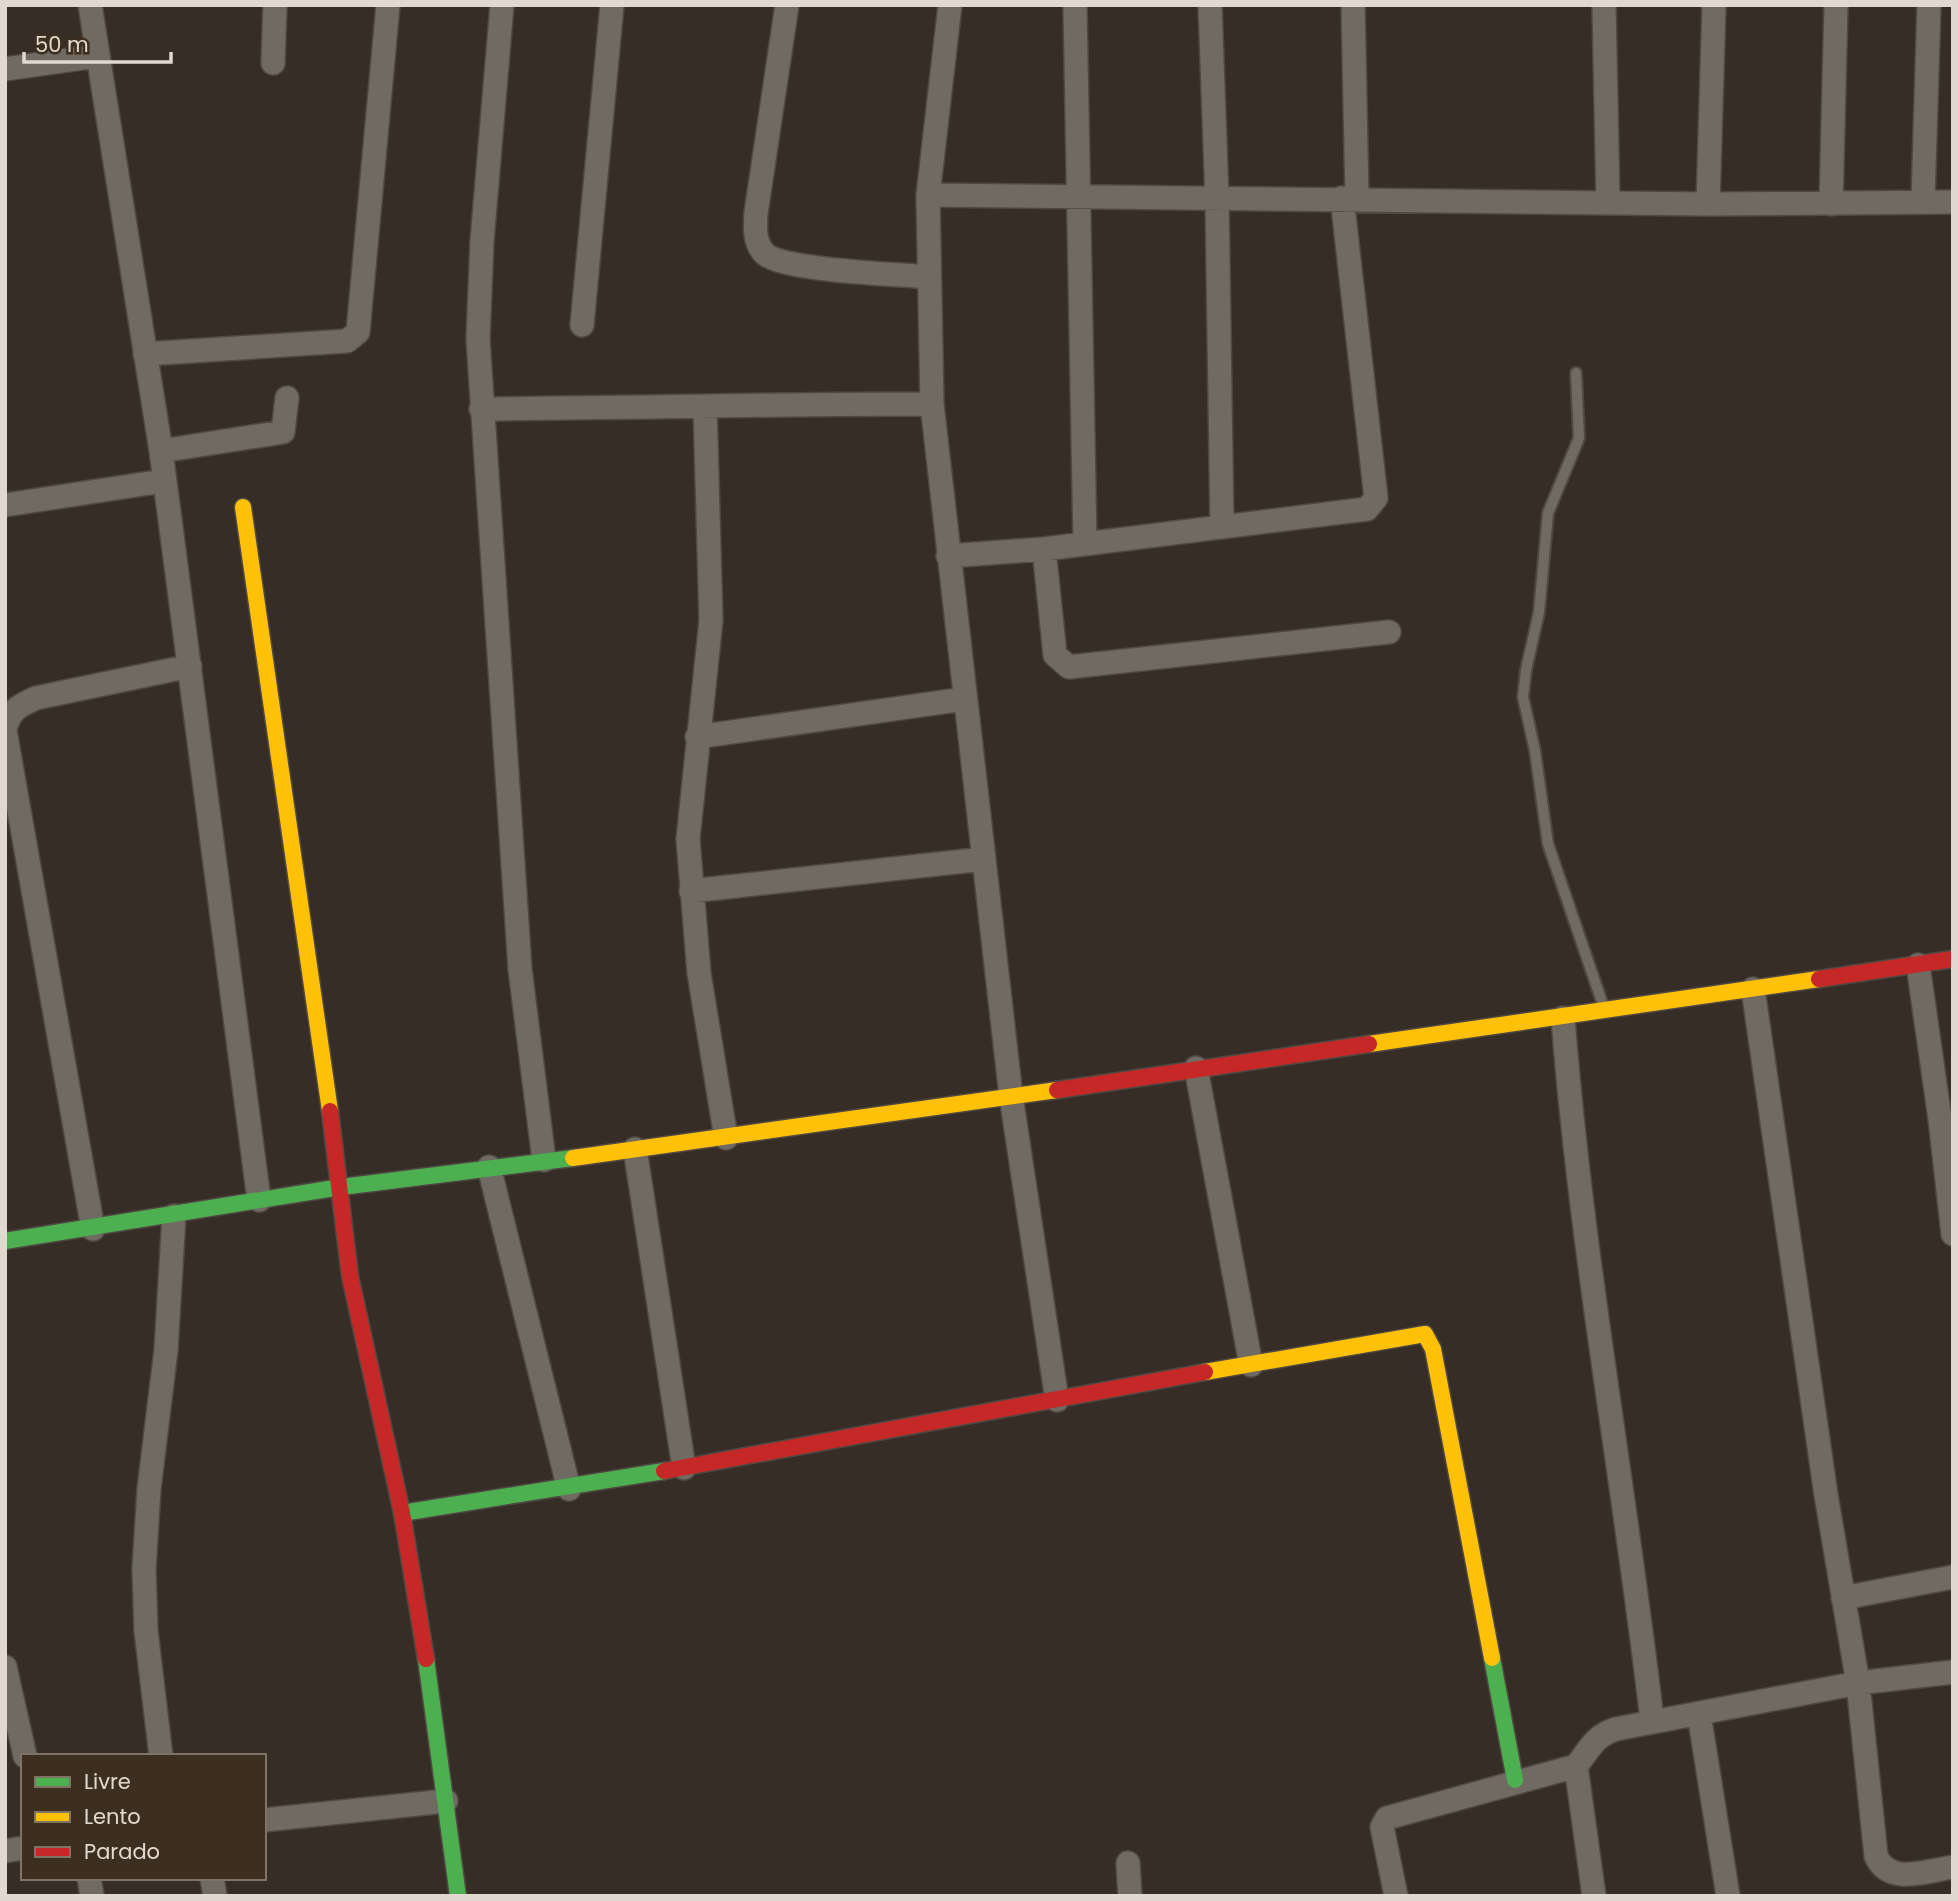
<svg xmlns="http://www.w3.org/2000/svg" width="1958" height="1901" viewBox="0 0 1958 1901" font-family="Poppins,sans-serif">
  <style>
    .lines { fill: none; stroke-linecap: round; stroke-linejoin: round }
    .lane-casing { stroke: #504942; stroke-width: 14 }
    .street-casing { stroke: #504942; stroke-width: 26 }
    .fast-casing { stroke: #504942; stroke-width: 19 }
    .slow-casing { stroke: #504942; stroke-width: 19 }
    .jam-casing { stroke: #504942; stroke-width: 19 }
    .lane { stroke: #6f6a62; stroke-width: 10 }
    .street { stroke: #6f6a62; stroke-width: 23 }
    .fast { stroke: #4caf50; stroke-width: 16 }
    .slow { stroke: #ffc107; stroke-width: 16 }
    .jam { stroke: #c62828; stroke-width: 16 }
  </style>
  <rect width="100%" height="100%" fill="#362e26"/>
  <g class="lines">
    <defs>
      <path id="lane" d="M 1576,373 L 1579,438 L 1548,513 L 1539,612 L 1526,670 L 1523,697 L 1535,751 L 1548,844 L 1604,1008"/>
      <path id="street" d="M 90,5 L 161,451 L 259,1200
        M 502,5 L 482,241 L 478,339 L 520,969 L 544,1160
        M 787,5 L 756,213 C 755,227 754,243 765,254 C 785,271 896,274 928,277
        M 950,5 L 928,195 L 932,404 L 1011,1096 L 1057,1400
        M 1075,5 L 1085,544
        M 1210,5 L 1217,199 L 1222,527
        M 1353,5 L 1357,198
        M 1604,5 L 1608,202
        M 273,63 L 275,5
        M 5,69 L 97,56
        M 928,195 L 1708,204 L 1953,202
        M 1923,200 L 1929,5
        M 1708,204 L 1714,5
        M 1831,204 L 1836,5
        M 582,325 L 612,5
        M 145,354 L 347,341 L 358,332 L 388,5
        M 705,407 L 711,620 L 688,839 L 699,973 L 726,1138
        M 481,409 C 632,408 781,404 932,404
        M 161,451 L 283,432 L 287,398
        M 5,505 L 163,481
        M 1044,549 L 1055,655 L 1069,667 L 1389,632
        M 948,556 L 1044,549 L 1367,509 L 1376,498 L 1342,198
        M 5,730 C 9,711 18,706 36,698 L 190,666
        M 5,731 L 93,1229
        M 697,737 L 964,699
        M 691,891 L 983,859
        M 1918,965 L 1940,1119 L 1953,1234
        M 1753,989 L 1826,1495 L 1858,1683 L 1876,1856 C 1889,1886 1927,1871 1953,1867
        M 1563,1018 C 1581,1253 1625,1486 1652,1720
        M 1196,1068 L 1251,1365
        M 635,1149 L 684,1468
        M 489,1167 L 569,1489
        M 1843,1598 L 1953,1577
        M 5,1667 L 25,1756
        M 1699,1714 L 1728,1896
        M 161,1756 L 146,1631 L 144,1569 L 149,1489 L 166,1350 L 174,1216
        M 1576,1766 L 1594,1896
        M 264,1820 L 446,1801
        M 5,1851 L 23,1848
        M 1128,1863 L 1130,1896
        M 89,1878 L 92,1896
        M 212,1878 L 215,1896
        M 1396,1896 L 1382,1827 L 1387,1818 L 1576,1766 C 1590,1749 1594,1736 1616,1729 L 1858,1683 L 1953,1672"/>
      <path id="fast" d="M 5,1241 L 341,1187 L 573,1158
        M 402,1513 L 664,1471
        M 1492,1658 L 1515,1780
        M 426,1659 L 458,1896"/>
      <path id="slow" d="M 243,507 L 330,1111
        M 1369,1044 L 1819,979
        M 573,1158 L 1057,1090
        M 1205,1372 L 1425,1334 L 1433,1349 L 1492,1658"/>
      <path id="jam" d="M 1819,979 L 1953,959
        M 1057,1090 L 1369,1044
        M 330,1111 L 350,1276 L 402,1513 L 426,1659
        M 664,1471 L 1205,1372"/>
    </defs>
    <use href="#lane" class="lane-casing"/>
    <use href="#street" class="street-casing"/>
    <use href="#fast" class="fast-casing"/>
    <use href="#slow" class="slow-casing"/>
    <use href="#jam" class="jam-casing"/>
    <use href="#lane" class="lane"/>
    <use href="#street" class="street"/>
    <use href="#fast" class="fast"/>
    <use href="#slow" class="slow"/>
    <use href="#jam" class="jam"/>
  </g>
  <rect width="1958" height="1901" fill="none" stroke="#e1d9cf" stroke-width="14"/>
  <rect x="21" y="1754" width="245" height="126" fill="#3d2f1f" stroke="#7f7365" stroke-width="2"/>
  <rect x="35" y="1777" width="35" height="10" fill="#4caf50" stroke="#7f7365" stroke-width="2"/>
  <text x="84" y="1789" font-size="21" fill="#e1d9cf">Livre</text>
  <rect x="35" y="1812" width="35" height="10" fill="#ffc107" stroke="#7f7365" stroke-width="2"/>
  <text x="84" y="1824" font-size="21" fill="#e1d9cf">Lento</text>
  <rect x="35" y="1847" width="35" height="10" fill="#c62828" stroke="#7f7365" stroke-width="2"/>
  <text x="84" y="1859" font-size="21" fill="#e1d9cf">Parado</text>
  <path d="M24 52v10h147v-10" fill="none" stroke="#e1d9cf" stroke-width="3.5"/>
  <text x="35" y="52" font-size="21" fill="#e1d9cf" stroke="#3d2f1f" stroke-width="5" paint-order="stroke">50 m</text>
</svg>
